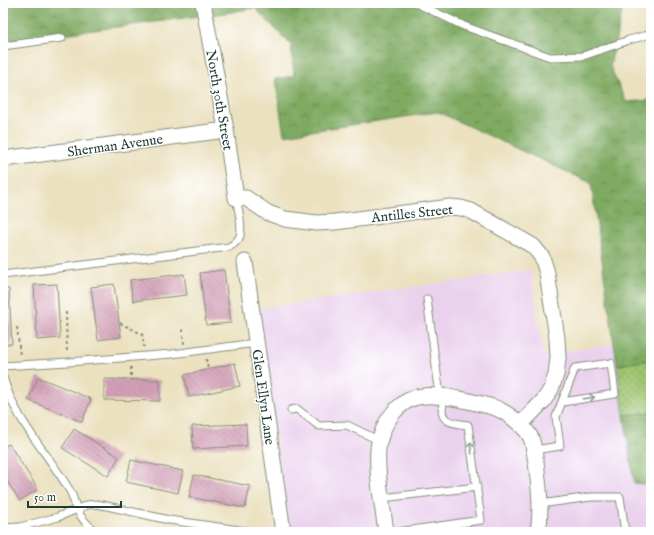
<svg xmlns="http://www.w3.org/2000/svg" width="654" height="535" viewBox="0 0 654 535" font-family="'IM FELL English',serif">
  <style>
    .built { fill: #ead1ed }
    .grass { fill: url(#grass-dots); stroke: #5f8152 }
    .forest { fill: url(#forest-crowns); stroke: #4f744b }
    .building { fill: url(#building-back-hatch) }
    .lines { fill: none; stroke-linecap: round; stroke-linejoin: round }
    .service-casing { stroke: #858f7a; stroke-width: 9 }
    .minor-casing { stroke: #858f7a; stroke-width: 17 }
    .path { stroke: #858f7a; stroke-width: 2; stroke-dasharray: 3 3; stroke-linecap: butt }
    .service { stroke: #fff; stroke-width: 7 }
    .minor { stroke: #fff; stroke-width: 15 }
    .oneway { stroke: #8f9e9a }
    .labels { text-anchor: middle; stroke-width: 3; stroke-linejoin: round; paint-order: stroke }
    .street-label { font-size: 14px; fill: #1f3d34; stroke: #fff }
  </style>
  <defs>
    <pattern id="grass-dots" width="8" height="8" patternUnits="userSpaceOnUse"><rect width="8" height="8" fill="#9fc56f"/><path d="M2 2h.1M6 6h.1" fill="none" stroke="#81a15c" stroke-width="1.8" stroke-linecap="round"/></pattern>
    <pattern id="forest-crowns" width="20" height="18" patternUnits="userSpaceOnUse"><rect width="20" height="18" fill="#7faa62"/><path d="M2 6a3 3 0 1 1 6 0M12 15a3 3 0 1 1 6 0" fill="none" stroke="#678c52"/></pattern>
    <pattern id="building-back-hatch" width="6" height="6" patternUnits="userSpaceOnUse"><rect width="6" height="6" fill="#d4a1b8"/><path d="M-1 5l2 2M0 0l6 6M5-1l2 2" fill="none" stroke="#ab8496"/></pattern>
  </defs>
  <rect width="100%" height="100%" fill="#fff"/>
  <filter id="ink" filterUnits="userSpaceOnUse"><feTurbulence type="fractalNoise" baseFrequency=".025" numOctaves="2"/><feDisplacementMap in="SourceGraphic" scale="8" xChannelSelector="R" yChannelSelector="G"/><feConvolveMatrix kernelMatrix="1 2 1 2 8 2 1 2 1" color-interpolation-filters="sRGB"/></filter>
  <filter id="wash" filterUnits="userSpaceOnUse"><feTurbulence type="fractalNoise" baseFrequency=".012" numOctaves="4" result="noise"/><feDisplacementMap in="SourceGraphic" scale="16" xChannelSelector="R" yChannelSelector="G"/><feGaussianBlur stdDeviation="0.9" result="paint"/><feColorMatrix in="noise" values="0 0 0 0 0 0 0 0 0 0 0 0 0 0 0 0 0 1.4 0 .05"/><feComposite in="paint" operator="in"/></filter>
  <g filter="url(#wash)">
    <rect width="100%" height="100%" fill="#ebe1bf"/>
    <path class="built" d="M 531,270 L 543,354 L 614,344 L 634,483 L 651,485 L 651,532 L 288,532 L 257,309 Z"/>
    <path class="grass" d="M 651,360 L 651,412 L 624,415 L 617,365 Z"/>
    <path class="forest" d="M 3,3 L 198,3 L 200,16 L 3,42 Z
      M 211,3 L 624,3 L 610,66 L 626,102 L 651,100 L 651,360 L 617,365 L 591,183 L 438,112 L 284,135 L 275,79 L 294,76 L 291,45 L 255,8 L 213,15 Z
      M 651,412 L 651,485 L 634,483 L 624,415 Z"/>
    <g id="blocks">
      <path class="building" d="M 224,270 L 231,323 L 206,325 L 200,273 Z
        M 184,274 L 187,295 L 133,301 L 130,280 Z
        M 57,284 L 60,338 L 37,340 L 34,285 Z
        M 114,284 L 121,337 L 98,340 L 91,287 Z
        M 3,289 L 9,289 L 12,344 L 3,344 Z
        M 235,363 L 240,386 L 189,397 L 184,375 Z
        M 38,377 L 91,399 L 82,422 L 28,400 Z
        M 104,379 L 160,380 L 160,401 L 104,400 Z
        M 246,424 L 247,446 L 193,449 L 192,426 Z
        M 74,429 L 119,457 L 108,476 L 62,448 Z
        M 9,444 L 38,489 L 20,501 L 3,475 L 3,447 Z
        M 131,460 L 183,471 L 178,493 L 126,482 Z
        M 194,475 L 250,486 L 245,508 L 189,497 Z"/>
    </g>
  </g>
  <g filter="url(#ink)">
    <use href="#blocks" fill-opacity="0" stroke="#858f7a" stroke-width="1"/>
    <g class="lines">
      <defs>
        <path id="service" d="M 416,3 L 464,26 L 550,57 L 583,56 L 629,40 L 651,34
          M 3,46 L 62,38
          M 3,275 L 229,247 C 234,244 238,241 240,236 C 243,226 238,208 236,198
          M 427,299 L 440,396
          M 3,366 L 68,362 L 172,354 L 256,343
          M 3,377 C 15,421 48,453 70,491 C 73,496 74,503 77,509 C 81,519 88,525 96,532
          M 291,410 L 297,409 L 319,426 L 347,425 L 380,441
          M 534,450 L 560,446 L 556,417 L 575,368 L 611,363 L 615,394 L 562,402
          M 382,498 L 477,487
          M 540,504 L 591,497 L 620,497 L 625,532
          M 3,528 L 20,527 L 58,517 L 87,505 L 96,504 L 107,506 L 169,520 L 253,532
          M 398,532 L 481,520 L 468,425 C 449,423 436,421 445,397"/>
        <path id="minor" d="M 203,3 L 226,130 L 236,198 L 246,198 L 268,213 L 285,219 L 317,223 L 335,222 L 450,207 L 461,208 L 471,211 L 496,225 L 533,246 L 542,257 L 547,273 L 557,338 L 558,358 L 556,375 L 551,389 L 544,400 L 521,424
          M 3,159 L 226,130
          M 245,262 L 283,532
          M 386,532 C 383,507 376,475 378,450 C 378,445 380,438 382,433 C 387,418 399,403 414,398 C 432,391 470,401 489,406 C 492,407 497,408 500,410 C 509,414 525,427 530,436 C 534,443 534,454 536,462 C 539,486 542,509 538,532"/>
      </defs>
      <use href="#service" class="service-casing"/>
      <use href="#minor" class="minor-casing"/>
      <path class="path" d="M 66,312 L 67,353
        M 120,323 L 142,334 L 144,347
        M 17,327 L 20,356
        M 183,329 L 183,336 L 184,344
        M 206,359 L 208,369
        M 131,367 L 131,378"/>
      <use href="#service" class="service"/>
      <use href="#minor" class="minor"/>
    </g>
    <defs><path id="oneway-shaft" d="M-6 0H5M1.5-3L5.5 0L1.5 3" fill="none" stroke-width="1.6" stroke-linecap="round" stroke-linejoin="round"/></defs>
    <g class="oneway">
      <use href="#oneway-shaft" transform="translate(589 398) rotate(-8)"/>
      <use href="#oneway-shaft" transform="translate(471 448) rotate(-98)"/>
    </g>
  </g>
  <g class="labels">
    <g class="street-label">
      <text transform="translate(220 100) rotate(80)" y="5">North 30th Street</text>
      <text transform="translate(115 145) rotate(-8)" y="5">Sherman Avenue</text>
      <text transform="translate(412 213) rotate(-6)" y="5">Antilles Street</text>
      <text transform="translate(264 397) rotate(82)" y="5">Glen Ellyn Lane</text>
    </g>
  </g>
  <rect width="654" height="535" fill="none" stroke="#fff" stroke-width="16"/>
  <path d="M28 501v6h93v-6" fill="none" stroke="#1f3d34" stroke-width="2"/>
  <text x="34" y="501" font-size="12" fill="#1f3d34" stroke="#ffffff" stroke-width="3" paint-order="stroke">50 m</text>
</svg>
